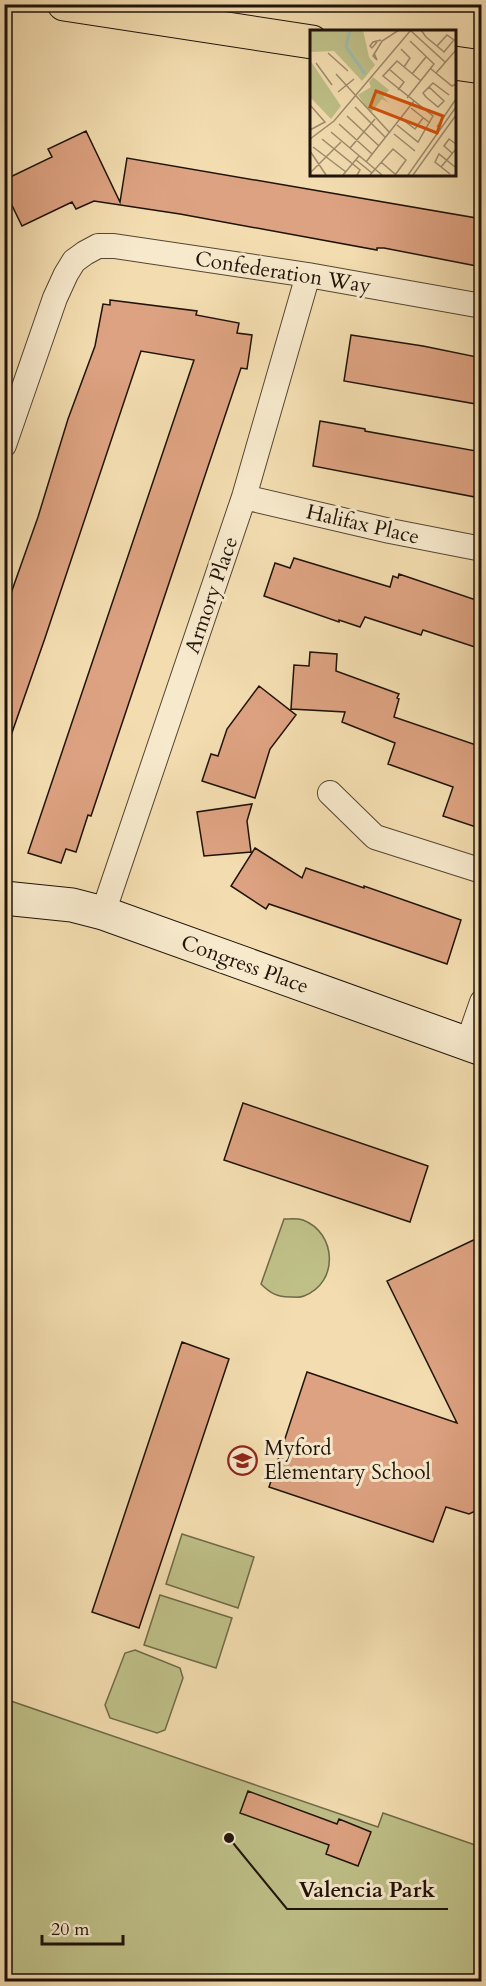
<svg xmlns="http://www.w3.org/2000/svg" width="486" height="1986" viewBox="0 0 486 1986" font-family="Cardo,serif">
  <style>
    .green { fill: #bfc088; stroke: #6f6a48; stroke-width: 1.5 }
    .building { fill: #dda281; stroke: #1f1309; stroke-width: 1.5 }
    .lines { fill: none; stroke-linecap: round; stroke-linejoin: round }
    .street-casing { stroke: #544633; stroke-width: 26 }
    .secondary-casing { stroke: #1f1309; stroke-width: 35 }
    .highway-casing { stroke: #1f1309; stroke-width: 35 }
    .street { stroke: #f7e9cc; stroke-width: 24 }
    .secondary { stroke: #f7e9cc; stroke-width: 33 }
    .highway { stroke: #f3ddb0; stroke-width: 33 }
    .labels { text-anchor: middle; stroke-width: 6; stroke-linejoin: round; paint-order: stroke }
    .street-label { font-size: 21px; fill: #1f1309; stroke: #f7e9cc }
    .poi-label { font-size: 21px; fill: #1f1309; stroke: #f7e9cc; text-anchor: start }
    .inset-river { fill: none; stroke: #9dbbb1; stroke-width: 3 }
    .inset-road { fill: none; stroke: #9e8c6d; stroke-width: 1.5 }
    .view { fill: #d4520c; fill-opacity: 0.15; stroke: #d4520c; stroke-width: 3 }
    .inset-edge { fill: none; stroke: #1f1309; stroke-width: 3 }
    .leader { fill: none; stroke: #1f1309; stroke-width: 2 }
    .callout-dot { fill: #1f1309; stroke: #f7e9cc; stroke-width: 2 }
    .callout-label { font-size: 22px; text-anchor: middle; font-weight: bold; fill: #1f1309; stroke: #f7e9cc; stroke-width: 6; stroke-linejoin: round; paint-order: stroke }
  </style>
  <rect width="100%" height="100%" fill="#f3ddb0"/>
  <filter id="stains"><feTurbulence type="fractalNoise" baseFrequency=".00333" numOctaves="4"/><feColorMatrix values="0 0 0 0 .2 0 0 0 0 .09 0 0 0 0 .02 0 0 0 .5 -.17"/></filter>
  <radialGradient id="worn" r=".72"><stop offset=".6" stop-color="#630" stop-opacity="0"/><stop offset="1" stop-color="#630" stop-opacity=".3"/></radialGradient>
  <path class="green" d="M 284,1219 C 290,1219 297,1218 303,1220 C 337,1233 339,1283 304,1296 C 300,1298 294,1297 290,1297 C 277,1297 270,1293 261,1284 Z
    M 182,1534 L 254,1557 L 238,1608 L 166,1584 Z
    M 160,1595 L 232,1618 L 216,1668 L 144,1645 Z
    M 135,1650 L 180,1668 L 183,1678 L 165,1730 L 157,1733 L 110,1718 L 105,1705 L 125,1653 Z
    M 5,1699 L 378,1827 L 383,1813 L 481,1847 L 481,1981 L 5,1982 Z"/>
  <path class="building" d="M 86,131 L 120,202 L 127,158 L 482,219 L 482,267 L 384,248 L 377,248 L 377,250 L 180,214 L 94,201 L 76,209 L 72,202 L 22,226 L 4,189 L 4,180 L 52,157 L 48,149 Z
    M 110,300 L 197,311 L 196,315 L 239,323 L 237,333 L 252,335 L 247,369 L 241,368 L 91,816 L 88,815 L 76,852 L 66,849 L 61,863 L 28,853 L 194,360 L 141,351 L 45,638 L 8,744 L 4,743 L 4,613 L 38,517 L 68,419 L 95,346 L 103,304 L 110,305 Z
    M 351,335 L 423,346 L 482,358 L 482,405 L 344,381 Z
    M 320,421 L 365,429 L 365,431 L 482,452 L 475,497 L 313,466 Z
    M 294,558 L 390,587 L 393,576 L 398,578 L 399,574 L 482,602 L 482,642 L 477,640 L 475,647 L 423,630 L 421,635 L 365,617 L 360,627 L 339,620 L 339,622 L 264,596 L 275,563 L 290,568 Z
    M 310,652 L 337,654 L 336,671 L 399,694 L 397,698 L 399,699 L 394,717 L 482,747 L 482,829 L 443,816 L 453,787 L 388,764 L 395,743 L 342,722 L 345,712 L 291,709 L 294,665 L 309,666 Z
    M 259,686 L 296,715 L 270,749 L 255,798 L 202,781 L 211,754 L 218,756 L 227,729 Z
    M 252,804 L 247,821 L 251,852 L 204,856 L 197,812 Z
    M 255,848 L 302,878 L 306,868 L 364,888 L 364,886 L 461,920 L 447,964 L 269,904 L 266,909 L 231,886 Z
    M 243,1103 L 428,1166 L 410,1222 L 224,1160 Z
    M 482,1236 L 482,1508 L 469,1514 L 446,1507 L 433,1542 L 269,1487 L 307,1372 L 457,1423 L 387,1281 Z
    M 182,1342 L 229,1359 L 139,1628 L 92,1612 Z
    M 248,1791 L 337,1824 L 339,1819 L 371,1832 L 358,1866 L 326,1854 L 329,1845 L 240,1813 Z"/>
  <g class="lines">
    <defs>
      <path id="street" d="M 4,445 L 55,298 L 66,274 L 74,261 L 85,253 L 98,246 L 114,246 L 308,275 L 482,306
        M 244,497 L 390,531 L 482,549
        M 330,793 L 375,837 L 482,871
        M 103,913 L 244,497 L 308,275
        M 467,1045 L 482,1002"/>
      <path id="secondary" d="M 4,898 L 72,905 L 103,913 L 482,1049"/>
      <path id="highway" d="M 64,4 L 312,42
        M 454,63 L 482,67"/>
    </defs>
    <use href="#street" class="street-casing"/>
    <use href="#secondary" class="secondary-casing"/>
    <use href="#highway" class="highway-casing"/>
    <use href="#street" class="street"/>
    <use href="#secondary" class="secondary"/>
    <use href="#highway" class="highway"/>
  </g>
  <defs>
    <symbol id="school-ring" viewBox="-11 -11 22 22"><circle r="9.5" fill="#f7e9cc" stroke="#8f2418" stroke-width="1.5"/><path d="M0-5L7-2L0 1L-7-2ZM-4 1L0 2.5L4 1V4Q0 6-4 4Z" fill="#8f2418"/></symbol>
  </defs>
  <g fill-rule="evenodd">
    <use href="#school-ring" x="226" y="1444" width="33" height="33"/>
  </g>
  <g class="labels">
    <g class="street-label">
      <text transform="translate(283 272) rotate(9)" y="7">Confederation Way</text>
      <text transform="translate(363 524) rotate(13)" y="7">Halifax Place</text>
      <text transform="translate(211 595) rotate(-71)" y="7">Armory Place</text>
      <text transform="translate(245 964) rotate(20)" y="7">Congress Place</text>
    </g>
    <g class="poi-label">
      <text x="264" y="1455">Myford<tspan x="264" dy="24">Elementary School</tspan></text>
    </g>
  </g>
  <g transform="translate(310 30)">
    <rect width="146" height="146" fill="#f3ddb0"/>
    <path d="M 0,0 L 53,0 L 59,27 L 65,35 L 52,51 L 24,21 L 0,22 ZM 0,30 L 31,76 L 21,89 L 0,67 ZM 63,47 L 79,60 L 73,67 L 79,73 L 72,69 L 61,83 L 48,65 L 61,57 L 59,52 Z" fill="#bfc088"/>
    <path class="inset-river" d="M 40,0 L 36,17 L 55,44"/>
    <path class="inset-road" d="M 111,0 L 116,7 L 133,21 L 134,22 L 144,10 L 137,5 L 127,16M 101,1 L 135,32M 67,12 L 62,18 L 60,16 L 63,12 L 71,10M 91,19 L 100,28 L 94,37M 18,23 L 38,41M 64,23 L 67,30 L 63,26 L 72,11 L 89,0M 6,33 L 22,55M 79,39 L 94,52 L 88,60M 121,39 L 142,56 L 146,54M 126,43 L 146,20M 26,44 L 80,103M 102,44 L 116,27M 28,62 L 44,49M 116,67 L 128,77 L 134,71 L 119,57M 116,67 L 113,63 L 123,53 L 139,65M 97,68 L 124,34 L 100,11M 0,75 L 15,92 L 0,100M 45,77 L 76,108M 101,78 L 120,93M 37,86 L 69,116M 92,89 L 105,99 L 113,88M 29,94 L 62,124M 87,95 L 108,112 L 123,86 L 73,46 L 87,31 L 111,51M 127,97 L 146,69M 21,102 L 72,145M 84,104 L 105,121M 0,109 L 24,91 L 101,0M 12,109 L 50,140 L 47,145M 3,117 L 36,142M 40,118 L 65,89M 0,121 L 16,145M 142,123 L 134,116 L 139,109 L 146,114M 46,130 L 62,143M 56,132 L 104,71M 71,132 L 85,144M 131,137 L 146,119M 0,143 L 31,112M 140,144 L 125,132 L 129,124 L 145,137M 33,145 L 49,126M 60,145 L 83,119 L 96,130 L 85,145M 98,145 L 146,77M 103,145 L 146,85"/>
    <path class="view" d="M 66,61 L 133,86 L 127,103 L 60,77 Z"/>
    <rect width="146" height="146" class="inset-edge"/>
  </g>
  <path class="leader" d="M229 1838L287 1909H448"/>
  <circle class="callout-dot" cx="229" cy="1838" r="6"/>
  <g class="callout-label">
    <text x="367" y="1897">Valencia Park</text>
  </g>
  <rect width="486" height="1986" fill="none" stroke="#f3ddb0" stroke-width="24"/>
  <rect x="6" y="6" width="474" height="1974" fill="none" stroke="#1f1309" stroke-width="3"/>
  <rect x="12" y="12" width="462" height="1962" fill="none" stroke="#1f1309" stroke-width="1.5"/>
  <path d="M42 1935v9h81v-9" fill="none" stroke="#1f1309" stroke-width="3"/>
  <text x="51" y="1935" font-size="18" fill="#1f1309" stroke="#f7e9cc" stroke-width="4.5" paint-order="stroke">20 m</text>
  <rect width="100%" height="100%" filter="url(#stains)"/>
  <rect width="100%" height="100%" fill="url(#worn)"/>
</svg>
